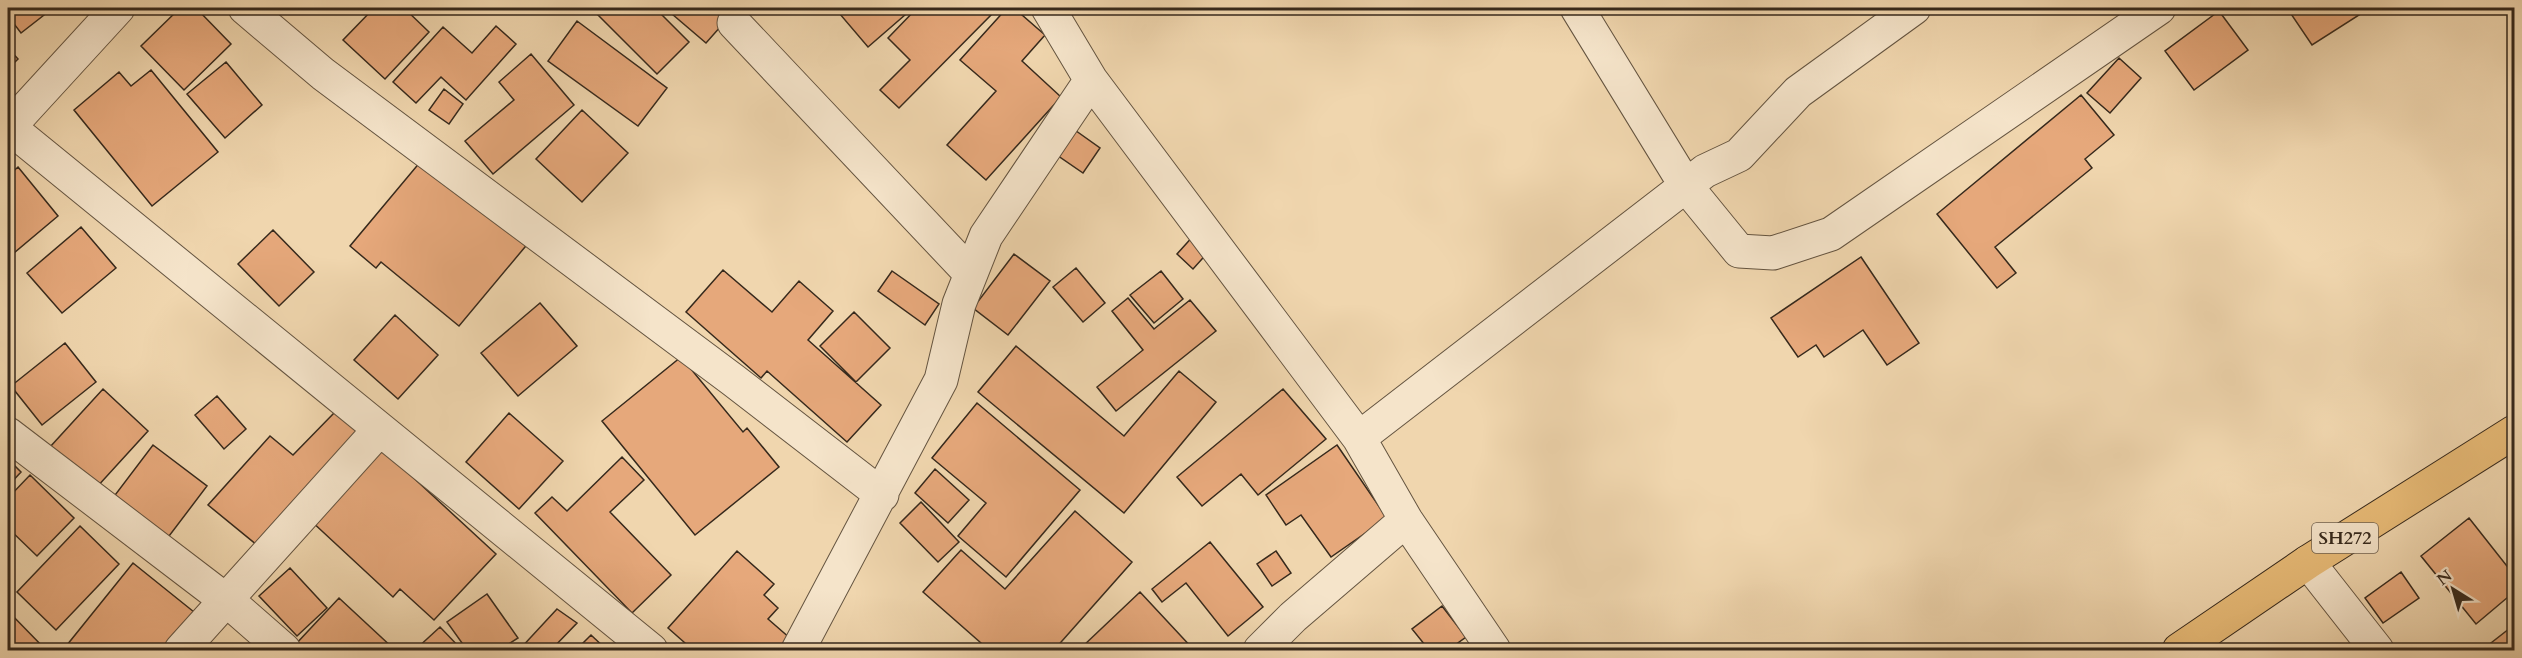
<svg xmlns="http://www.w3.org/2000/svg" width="2522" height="658" viewBox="0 0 2522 658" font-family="Cardo,serif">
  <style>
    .building { fill: #e6a87b; stroke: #36291c; stroke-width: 1.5 }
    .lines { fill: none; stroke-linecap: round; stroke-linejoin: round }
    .minor-casing { stroke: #645440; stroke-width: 35 }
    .major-casing { stroke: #36291c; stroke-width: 35 }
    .minor { stroke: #f5e4ca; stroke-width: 33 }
    .major { stroke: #e8bb77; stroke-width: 33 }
    .labels { text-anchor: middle; stroke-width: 4.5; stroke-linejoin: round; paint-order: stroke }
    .shield { fill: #f5e4ca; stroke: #6f6150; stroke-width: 1.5 }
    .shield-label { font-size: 18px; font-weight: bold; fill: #36291c }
  </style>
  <rect width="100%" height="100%" fill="#f0d6ae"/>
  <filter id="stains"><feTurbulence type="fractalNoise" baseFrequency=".00333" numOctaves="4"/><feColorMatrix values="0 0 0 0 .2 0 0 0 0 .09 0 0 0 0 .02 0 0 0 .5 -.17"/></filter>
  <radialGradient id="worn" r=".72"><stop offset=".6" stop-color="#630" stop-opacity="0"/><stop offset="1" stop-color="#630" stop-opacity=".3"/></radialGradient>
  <path class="building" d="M 8,8 L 53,8 L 21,33 L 8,16 Z
    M 180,8 L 196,8 L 231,44 L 184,90 L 141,46 Z
    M 374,8 L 404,8 L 429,32 L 385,79 L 343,40 Z
    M 605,8 L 655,8 L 689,42 L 657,74 L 598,15 Z
    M 665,8 L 737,8 L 706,43 Z
    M 846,8 L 913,8 L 868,47 L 839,13 Z
    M 917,8 L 985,8 L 992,14 L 899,108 L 880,90 L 910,60 L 888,38 Z
    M 1007,8 L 1014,8 L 1045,35 L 1022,61 L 1061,97 L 986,180 L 947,145 L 996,91 L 960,60 Z
    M 2287,8 L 2370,8 L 2312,45 Z
    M 2219,11 L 2248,50 L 2194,90 L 2165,51 Z
    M 577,21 L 667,88 L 638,126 L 548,61 Z
    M 496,26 L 516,44 L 466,100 L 441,77 L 416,103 L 393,82 L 443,27 L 472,53 Z
    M 8,48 L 18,59 L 8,69 Z
    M 531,54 L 574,105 L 493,174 L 465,141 L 514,100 L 499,82 Z
    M 2119,58 L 2141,78 L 2110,113 L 2087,93 Z
    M 226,62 L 262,105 L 225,138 L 187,94 Z
    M 151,70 L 218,152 L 152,206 L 74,110 L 119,72 L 131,86 Z
    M 444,89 L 463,104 L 449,124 L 429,110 Z
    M 2081,95 L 2114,135 L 2085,159 L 2092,168 L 1995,247 L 2016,273 L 1997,288 L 1937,214 Z
    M 582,110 L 628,153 L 582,202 L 536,159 Z
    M 1072,128 L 1100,148 L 1083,173 L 1054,153 Z
    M 426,155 L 530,241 L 459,326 L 381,262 L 376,268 L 350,246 Z
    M 18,167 L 58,216 L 8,258 L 8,176 Z
    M 81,227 L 116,268 L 62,313 L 27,273 Z
    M 273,230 L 314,272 L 279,306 L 238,264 Z
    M 1195,234 L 1211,249 L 1193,269 L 1177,254 Z
    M 1014,254 L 1050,281 L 1008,335 L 973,308 Z
    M 1861,257 L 1919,343 L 1887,365 L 1863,330 L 1824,357 L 1816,345 L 1798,357 L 1771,318 Z
    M 1076,268 L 1105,303 L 1083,322 L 1053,287 Z
    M 723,270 L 772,312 L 799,281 L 833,311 L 808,340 L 881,405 L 847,442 L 767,371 L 761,378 L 686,312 Z
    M 892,271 L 939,304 L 925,325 L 878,291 Z
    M 1161,271 L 1183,299 L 1154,323 L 1130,295 Z
    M 1128,298 L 1154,329 L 1190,300 L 1216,331 L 1116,411 L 1097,387 L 1143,350 L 1112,311 Z
    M 540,303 L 577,346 L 518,396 L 481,353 Z
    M 854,312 L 890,348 L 856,382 L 820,346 Z
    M 395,315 L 438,355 L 398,399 L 354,360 Z
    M 65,343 L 96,382 L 42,425 L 11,386 Z
    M 1016,346 L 1124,436 L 1179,371 L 1216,402 L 1124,513 L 978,392 Z
    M 681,357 L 743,432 L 747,428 L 779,467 L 695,535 L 602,421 Z
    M 103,389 L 148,431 L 96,488 L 50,447 Z
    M 1283,389 L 1326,439 L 1258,495 L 1241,474 L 1202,506 L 1177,477 Z
    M 217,396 L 246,429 L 224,449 L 195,415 Z
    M 977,403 L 1080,490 L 1006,577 L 958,536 L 986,503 L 932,458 Z
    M 335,412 L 367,435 L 257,545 L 208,505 L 270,436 L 293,455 Z
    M 509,413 L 563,461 L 519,509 L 466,462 Z
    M 153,445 L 207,486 L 163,544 L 109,503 Z
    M 378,445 L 496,554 L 434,620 L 400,589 L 393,597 L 309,519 Z
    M 1337,445 L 1387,518 L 1331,557 L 1301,515 L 1286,525 L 1266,495 Z
    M 622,457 L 644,480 L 610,512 L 671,575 L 632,613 L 535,513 L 552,497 L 567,511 Z
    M 8,459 L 21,472 L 8,486 Z
    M 935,469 L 969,500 L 948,523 L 915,493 Z
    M 30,475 L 74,518 L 37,556 L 8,528 L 8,498 Z
    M 921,502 L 959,542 L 938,562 L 900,523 Z
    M 1075,511 L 1132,562 L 1054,650 L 989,650 L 923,592 L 961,550 L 1005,589 Z
    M 2469,518 L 2514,575 L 2514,592 L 2476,624 L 2421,556 Z
    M 80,526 L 119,564 L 56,630 L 17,592 Z
    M 1210,542 L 1263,607 L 1228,636 L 1186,583 L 1162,602 L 1152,589 Z
    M 737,551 L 774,584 L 764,595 L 778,608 L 768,619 L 791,639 L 781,650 L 693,650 L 668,628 Z
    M 1276,551 L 1291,573 L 1272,586 L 1257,564 Z
    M 133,563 L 199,616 L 171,650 L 73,650 L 67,645 Z
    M 290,568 L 327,608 L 297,636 L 259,596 Z
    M 2401,572 L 2419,598 L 2383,623 L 2365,598 Z
    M 1140,592 L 1194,650 L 1085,650 L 1082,647 Z
    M 487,594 L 518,638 L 499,650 L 467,650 L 447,622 Z
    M 339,598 L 395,650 L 301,650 L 295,645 Z
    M 1442,606 L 1466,637 L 1448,650 L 1429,650 L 1412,629 Z
    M 557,609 L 577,623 L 551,650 L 519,650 Z
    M 8,611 L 46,650 L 8,650 Z
    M 2514,625 L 2514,650 L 2482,650 Z
    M 440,627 L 462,650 L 415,650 Z
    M 591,635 L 607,650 L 576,650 Z"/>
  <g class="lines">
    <defs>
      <path id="minor" d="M 245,8 L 323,74 L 733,380 L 882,495
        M 1048,8 L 1091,80 L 1359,438 L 1406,520 L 1494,650
        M 1577,8 L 1686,186 L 1739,251 L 1773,253 L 1831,234 L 2159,8
        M 734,23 L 970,273
        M 9,127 L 651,650
        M 8,128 L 118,8
        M 8,434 L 236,608 L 284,650
        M 1359,438 L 1705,171 L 1739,155 L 1798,92 L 1914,8
        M 2308,562 L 2377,650
        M 181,650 L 379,430
        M 798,650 L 941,380 L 959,304 L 986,236 L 1091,80
        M 1260,650 L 1293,617 L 1406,520"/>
      <path id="major" d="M 2179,650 L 2308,562 L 2514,432"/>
    </defs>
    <use href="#minor" class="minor-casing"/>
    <use href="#major" class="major-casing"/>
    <use href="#minor" class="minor"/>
    <use href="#major" class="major"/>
  </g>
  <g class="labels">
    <rect class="shield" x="2312" y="523" width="66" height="30" rx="4.5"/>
    <g class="shield-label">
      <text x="2345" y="544">SH272</text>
    </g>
  </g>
  <rect width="2522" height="658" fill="none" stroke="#f0d6ae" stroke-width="30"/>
  <rect x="9" y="9" width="2504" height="640" fill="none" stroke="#36291c" stroke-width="3"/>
  <rect x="15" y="15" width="2492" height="628" fill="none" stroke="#36291c" stroke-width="1.5"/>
  <g transform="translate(2453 589) rotate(323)" stroke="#f5e4ca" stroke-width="4.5" paint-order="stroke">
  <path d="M0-4.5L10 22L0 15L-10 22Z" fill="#36291c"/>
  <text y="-9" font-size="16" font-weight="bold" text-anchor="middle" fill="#36291c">N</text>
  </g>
  <rect width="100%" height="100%" filter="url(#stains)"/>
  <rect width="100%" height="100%" fill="url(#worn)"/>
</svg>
